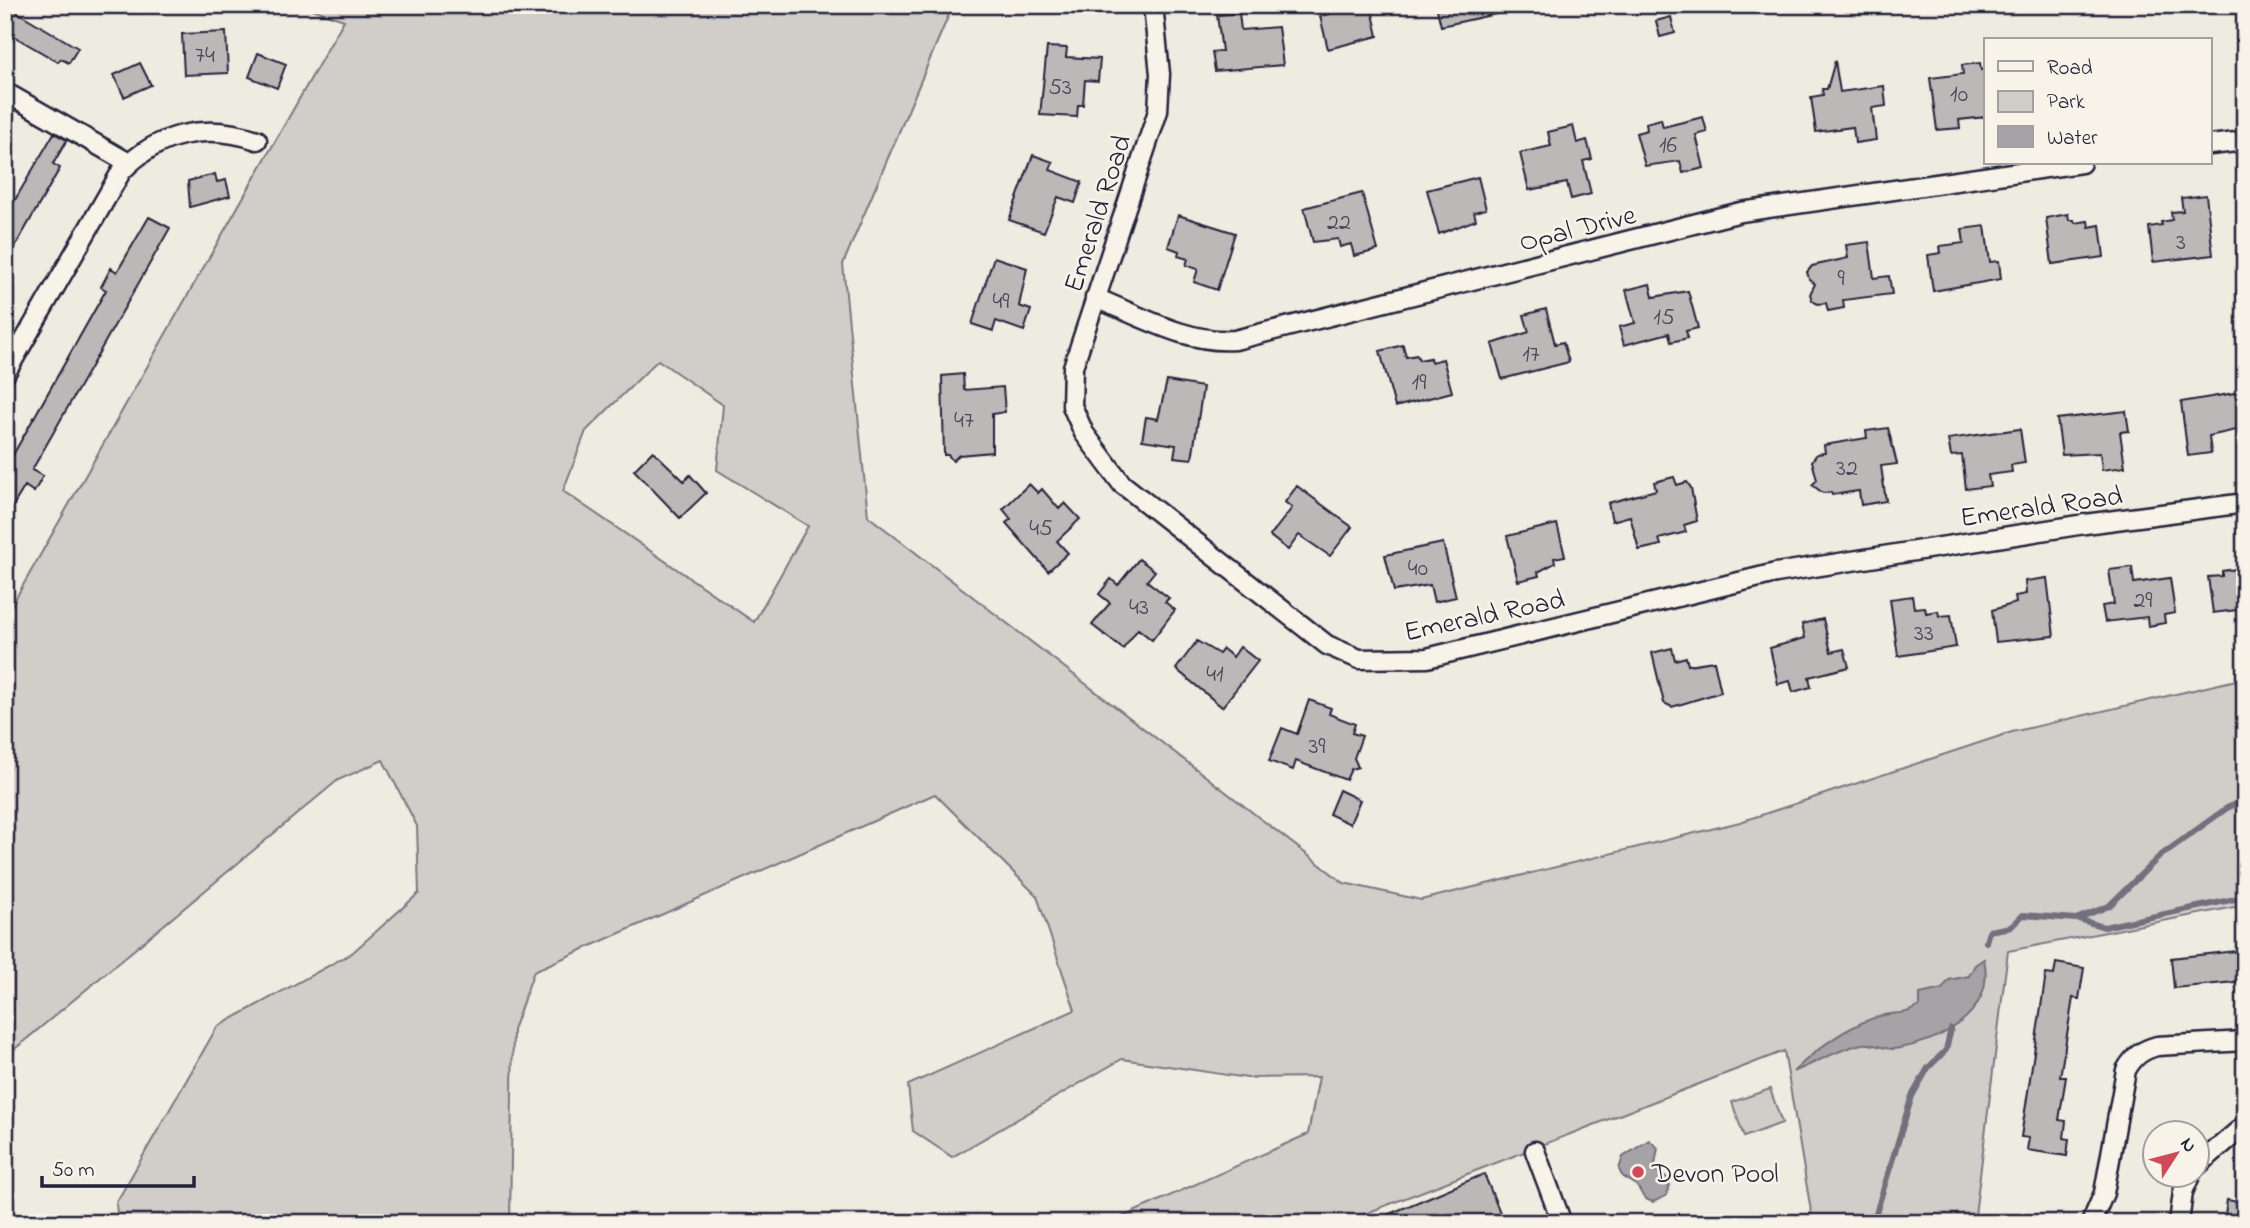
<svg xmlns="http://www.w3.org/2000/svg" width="2250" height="1228" viewBox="0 0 2250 1228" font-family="'Indie Flower',sans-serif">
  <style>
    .green { fill: #d1cdc9; stroke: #7a7882; stroke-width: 2; fill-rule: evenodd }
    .water { fill: #a6a3a6; stroke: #716f7b; stroke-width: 2 }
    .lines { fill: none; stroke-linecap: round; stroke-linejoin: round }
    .stream { stroke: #716f7b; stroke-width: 6 }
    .building { fill: #bbb8b7; stroke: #22223b; stroke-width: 2 }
    .minor-casing { stroke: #22223b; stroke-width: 23 }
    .minor { stroke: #f7f3e8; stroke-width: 18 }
    .poi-dot { fill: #d1495b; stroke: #f7f3e8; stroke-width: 2.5 }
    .labels { text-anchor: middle; stroke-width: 5; stroke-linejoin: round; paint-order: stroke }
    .number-label { font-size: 24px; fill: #48485a }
    .street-label { font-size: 28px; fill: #22223b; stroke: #f7f3e8 }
    .poi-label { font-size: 28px; fill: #22223b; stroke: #f7f3e8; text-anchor: start }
  </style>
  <rect width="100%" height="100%" fill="#eeebe1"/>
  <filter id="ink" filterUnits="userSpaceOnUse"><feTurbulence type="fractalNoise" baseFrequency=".0143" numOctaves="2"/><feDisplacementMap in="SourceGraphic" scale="14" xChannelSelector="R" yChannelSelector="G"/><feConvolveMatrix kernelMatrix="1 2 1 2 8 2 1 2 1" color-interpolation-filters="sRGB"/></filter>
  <g filter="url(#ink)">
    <path class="green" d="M 300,5 L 953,5 L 843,264 L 868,516 L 1344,883 L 1421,900 L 1740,822 L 2012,732 L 2245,678 L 2245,905 L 2008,951 L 1974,1223 L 1813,1223 L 1784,1051 L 1341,1223 L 1109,1223 L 1308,1134 L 1319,1077 L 1247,1078 L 1122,1059 L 952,1157 L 913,1131 L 908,1085 L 1075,1010 L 1037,896 L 935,794 L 534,971 L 513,1030 L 510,1223 L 118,1223 L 116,1203 L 217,1027 L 352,953 L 419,893 L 417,826 L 383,760 L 338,780 L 5,1057 L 5,617 L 344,20 ZM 658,360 L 723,405 L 717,470 L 808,526 L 754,622 L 563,491 L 586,431 Z
      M 1770,1089 L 1782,1123 L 1744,1137 L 1732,1102 Z"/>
    <path class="water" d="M 1984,959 C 1996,1014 1940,1042 1894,1049 C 1884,1050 1873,1042 1863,1044 C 1845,1046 1811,1065 1793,1072 C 1819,1047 1844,1028 1879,1016 C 1896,1011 1901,1017 1920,1006 L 1920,994 L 1942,989 L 1949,980 L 1969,976 L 1975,965 Z
      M 1649,1140 L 1658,1148 L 1654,1170 L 1666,1177 L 1670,1185 L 1666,1196 L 1653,1202 C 1641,1199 1643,1193 1636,1185 C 1629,1178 1622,1180 1619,1169 L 1623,1157 Z"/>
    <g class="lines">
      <path class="stream" d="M 2078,919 L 2104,927 L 2240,898 L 2245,876
        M 1986,942 L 1989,931 L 2011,927 L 2023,915 L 2076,919 L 2109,906 L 2160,856 L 2227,808 L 2245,800
        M 1873,1223 L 1912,1096 L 1928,1068 L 1946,1050 L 1951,1029"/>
    </g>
    <path class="building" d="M 5,5 L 78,48 L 69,63 L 61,59 L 58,62 L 5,31 Z
      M 1328,5 L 1371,5 L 1378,36 L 1328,49 L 1320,16 L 1330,14 Z
      M 1436,5 L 1509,5 L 1510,11 L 1441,26 Z
      M 1239,13 L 1241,30 L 1278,27 L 1283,65 L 1215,71 L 1212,52 L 1222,51 L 1217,15 Z
      M 1671,17 L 1675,33 L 1660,37 L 1656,21 Z
      M 226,32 L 228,73 L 184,75 L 182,34 Z
      M 1047,47 L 1067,48 L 1066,57 L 1100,59 L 1098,81 L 1085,80 L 1083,105 L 1078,105 L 1077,117 L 1040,115 Z
      M 258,53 L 286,64 L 277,88 L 249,77 Z
      M 1835,61 L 1840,92 L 1884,86 L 1886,106 L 1872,108 L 1876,140 L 1855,143 L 1853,127 L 1816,132 L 1811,97 L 1823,95 L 1822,89 L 1827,89 Z
      M 140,63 L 151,85 L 124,97 L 114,75 Z
      M 1980,63 L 1981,70 L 1986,69 L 1986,117 L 1959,120 L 1960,128 L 1937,130 L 1930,78 L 1963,74 L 1962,65 Z
      M 1703,117 L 1707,132 L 1696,135 L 1704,168 L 1683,173 L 1680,161 L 1645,166 L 1636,133 L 1647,130 L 1646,123 L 1661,119 L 1663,127 Z
      M 1573,126 L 1577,143 L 1587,140 L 1592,159 L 1583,161 L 1591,194 L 1571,199 L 1567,183 L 1529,190 L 1520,153 L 1551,146 L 1548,132 Z
      M 54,133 L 67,140 L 53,164 L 60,168 L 5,264 L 5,217 Z
      M 1033,155 L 1053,162 L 1050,170 L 1082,182 L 1075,203 L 1058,197 L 1044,232 L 1009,220 Z
      M 215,174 L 217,182 L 226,180 L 230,196 L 190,207 L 188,181 Z
      M 1478,177 L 1486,209 L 1474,212 L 1476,220 L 1439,234 L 1427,190 Z
      M 1362,193 L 1378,250 L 1354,256 L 1351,244 L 1340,247 L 1338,239 L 1313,242 L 1304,208 Z
      M 2206,195 L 2213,255 L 2153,262 L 2149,227 L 2162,225 L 2161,222 L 2172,220 L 2171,212 L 2183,211 L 2181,198 Z
      M 2068,214 L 2069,220 L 2074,220 L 2075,223 L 2088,221 L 2089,227 L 2100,225 L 2104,257 L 2052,264 L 2046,218 Z
      M 1178,215 L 1235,233 L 1217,290 L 1194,282 L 1198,269 L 1186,265 L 1188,259 L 1178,256 L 1179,251 L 1168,247 Z
      M 149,217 L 170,228 L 32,470 L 43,476 L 34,492 L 25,486 L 5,519 L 5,469 L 106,290 L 101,287 L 111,268 L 117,272 Z
      M 1985,226 L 1990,262 L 1999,261 L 2001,279 L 1933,291 L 1928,255 L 1941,253 L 1940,246 L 1964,243 L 1962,229 Z
      M 1869,242 L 1874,278 L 1889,276 L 1892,294 L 1843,300 L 1844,308 L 1828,311 L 1826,303 L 1817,304 L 1812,300 L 1810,294 L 1815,284 L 1809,279 L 1807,272 L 1812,266 L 1848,258 L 1846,245 Z
      M 994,257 L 1027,268 L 1019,306 L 1031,310 L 1024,331 L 996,321 L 993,331 L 972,324 Z
      M 1650,284 L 1653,297 L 1688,291 L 1698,328 L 1686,331 L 1688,338 L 1671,342 L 1669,333 L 1624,345 L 1619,327 L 1635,323 L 1626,290 Z
      M 1546,309 L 1555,344 L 1563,342 L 1569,362 L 1502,379 L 1492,344 L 1529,332 L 1524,315 Z
      M 1403,345 L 1406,357 L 1417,355 L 1419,360 L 1430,358 L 1431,362 L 1443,359 L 1452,392 L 1395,407 L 1380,351 Z
      M 963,374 L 964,390 L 1003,387 L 1005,412 L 992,414 L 992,452 L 959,455 L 953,461 L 948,455 L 944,455 L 942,376 Z
      M 1167,381 L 1203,387 L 1192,459 L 1174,457 L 1176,445 L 1142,440 L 1146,417 L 1158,419 Z
      M 2241,392 L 2245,428 L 2209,436 L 2211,453 L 2188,456 L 2181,402 Z
      M 2126,411 L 2129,431 L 2120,432 L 2125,467 L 2102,470 L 2100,453 L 2062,455 L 2057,419 Z
      M 1888,428 L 1897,464 L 1881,466 L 1886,501 L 1861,505 L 1859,491 L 1832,495 L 1831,492 L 1823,493 L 1812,485 L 1817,480 L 1812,461 L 1817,454 L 1825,453 L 1824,445 L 1867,438 L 1866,431 Z
      M 2020,429 L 2025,463 L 2011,465 L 2012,472 L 1988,475 L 1990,486 L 1966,489 L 1962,455 L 1951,456 L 1948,439 Z
      M 653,451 L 684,481 L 690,475 L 706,493 L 680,518 L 634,470 Z
      M 1674,477 L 1677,485 L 1687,482 L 1691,488 L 1697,521 L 1684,525 L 1686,532 L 1659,539 L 1661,545 L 1639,550 L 1630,516 L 1612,521 L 1608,503 L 1656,490 L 1654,482 Z
      M 1029,484 L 1038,493 L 1042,489 L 1059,509 L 1065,503 L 1080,519 L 1057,541 L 1068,553 L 1048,571 L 1006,523 L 1011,519 L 1003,509 Z
      M 1297,486 L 1352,527 L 1330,556 L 1299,535 L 1288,550 L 1270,536 L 1292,508 L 1285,502 Z
      M 1557,524 L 1565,556 L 1554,558 L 1555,563 L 1538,572 L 1539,576 L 1518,581 L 1507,536 Z
      M 1443,543 L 1456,597 L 1434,602 L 1430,585 L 1394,591 L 1385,555 Z
      M 1139,559 L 1155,571 L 1147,581 L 1169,598 L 1165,602 L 1175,610 L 1152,640 L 1138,629 L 1123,649 L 1092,625 L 1110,603 L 1099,594 L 1111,579 L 1118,585 Z
      M 2132,567 L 2134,583 L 2170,578 L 2175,613 L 2164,615 L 2165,623 L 2148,626 L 2147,617 L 2105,622 L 2102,606 L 2114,604 L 2109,570 Z
      M 2245,568 L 2245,609 L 2213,613 L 2208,577 L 2222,576 L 2222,571 Z
      M 2047,578 L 2054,636 L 1996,642 L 1992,610 L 2016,603 L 2015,596 L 2026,594 L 2025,581 Z
      M 1912,596 L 1914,608 L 1925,607 L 1926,613 L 1938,611 L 1939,616 L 1951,615 L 1956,647 L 1898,656 L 1890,599 Z
      M 1823,619 L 1831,652 L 1844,649 L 1849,667 L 1809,677 L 1811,687 L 1793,692 L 1790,681 L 1778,684 L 1770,648 L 1805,638 L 1802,624 Z
      M 1197,641 L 1219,654 L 1223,649 L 1233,657 L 1240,647 L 1258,661 L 1222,707 L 1176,669 Z
      M 1672,648 L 1675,660 L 1686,657 L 1688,665 L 1714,661 L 1721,692 L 1672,707 L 1664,703 L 1652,653 Z
      M 1309,700 L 1331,708 L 1329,714 L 1355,724 L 1352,733 L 1362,736 L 1354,758 L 1358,767 L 1351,769 L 1346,780 L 1296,761 L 1293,770 L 1269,761 L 1282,728 L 1297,734 Z
      M 1339,790 L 1360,800 L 1350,824 L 1329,814 Z
      M 2245,950 L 2245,981 L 2174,988 L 2171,958 Z
      M 2056,963 L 2084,968 L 2079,999 L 2073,998 L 2060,1077 L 2066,1077 L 2059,1120 L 2066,1121 L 2064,1138 L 2069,1139 L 2067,1156 L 2027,1150 L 2029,1138 L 2021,1137 L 2046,974 L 2054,975 Z
      M 1484,1174 L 1501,1215 L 1482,1223 L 1368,1223 Z
      M 2227,1200 L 2245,1203 L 2245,1223 L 2224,1223 Z"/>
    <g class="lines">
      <defs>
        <path id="minor" d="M 1153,5 L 1160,74 L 1158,111 L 1073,367 L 1072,406 L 1084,433 L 1122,484 L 1327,645 L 1359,659 L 1427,658 L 1776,573 L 2085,524 L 2245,503
          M 5,92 L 129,163
          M 2210,145 L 2245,141
          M 1095,298 C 1139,315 1187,344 1235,340 L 1741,212 L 2081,163
          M 5,374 L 121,172 C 158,132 207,123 257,140
          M 1535,1151 L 1562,1223
          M 2198,1165 L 2245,1125
          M 2091,1223 L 2104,1193 L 2126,1070 C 2134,1056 2142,1050 2157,1046 L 2245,1041
          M 2179,1223 L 2183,1192 L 2190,1176"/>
      </defs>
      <use href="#minor" class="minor-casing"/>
      <use href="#minor" class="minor"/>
    </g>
  </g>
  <circle class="poi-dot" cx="1638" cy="1172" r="7"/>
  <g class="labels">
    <g class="number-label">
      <text x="205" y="62">74</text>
      <text x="1060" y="94">53</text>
      <text x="1959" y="101">10</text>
      <text x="1668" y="152">16</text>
      <text x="1339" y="229">22</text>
      <text x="2181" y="249">3</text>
      <text x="1841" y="285">9</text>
      <text x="1001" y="308">49</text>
      <text x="1664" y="324">15</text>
      <text x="1531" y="361">17</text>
      <text x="1419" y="389">19</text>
      <text x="964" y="427">47</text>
      <text x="1847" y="475">32</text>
      <text x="1041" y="535">45</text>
      <text x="1418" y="575">40</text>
      <text x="2143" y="607">29</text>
      <text x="1139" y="614">43</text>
      <text x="1924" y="640">33</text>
      <text x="1215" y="681">41</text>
      <text x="1317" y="753">39</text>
    </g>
    <g class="street-label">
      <text transform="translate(1096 213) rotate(-72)" y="10">Emerald Road</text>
      <text transform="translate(1577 227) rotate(-14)" y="10">Opal Drive</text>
      <text transform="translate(2041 505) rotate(-8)" y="10">Emerald Road</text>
      <text transform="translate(1484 614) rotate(-12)" y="10">Emerald Road</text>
    </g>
    <g class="poi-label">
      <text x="1652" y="1182">Devon Pool</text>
    </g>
  </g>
  <rect width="2250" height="1228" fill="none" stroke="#f7f3e8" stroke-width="28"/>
  <rect x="14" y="14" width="2222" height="1200" fill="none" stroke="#22223b" stroke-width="2.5" filter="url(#ink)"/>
  <rect x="1984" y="38" width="228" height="126" fill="#f7f3e8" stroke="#a29fa3" stroke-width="2"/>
  <rect x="1998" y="61" width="35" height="10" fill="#f7f3e8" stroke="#a29fa3" stroke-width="2"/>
  <text x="2047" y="74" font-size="21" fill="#22223b">Road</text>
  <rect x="1998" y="91" width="35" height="21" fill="#d1cdc9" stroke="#a29fa3" stroke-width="2"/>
  <text x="2047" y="108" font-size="21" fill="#22223b">Park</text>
  <rect x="1998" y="126" width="35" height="21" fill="#a6a3a6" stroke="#a29fa3" stroke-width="2"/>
  <text x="2047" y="144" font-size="21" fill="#22223b">Water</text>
  <g transform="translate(2176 1154) rotate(54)"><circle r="33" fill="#f7f3e8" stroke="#a29fa3" stroke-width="2"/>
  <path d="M0-5L12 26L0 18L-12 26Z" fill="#d1495b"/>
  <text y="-10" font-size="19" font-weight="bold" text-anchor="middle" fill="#22223b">N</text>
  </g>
  <path d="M42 1176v10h152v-10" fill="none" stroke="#22223b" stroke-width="3.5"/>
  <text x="52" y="1176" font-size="21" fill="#22223b" stroke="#f7f3e8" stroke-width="5" paint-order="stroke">50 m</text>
</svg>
